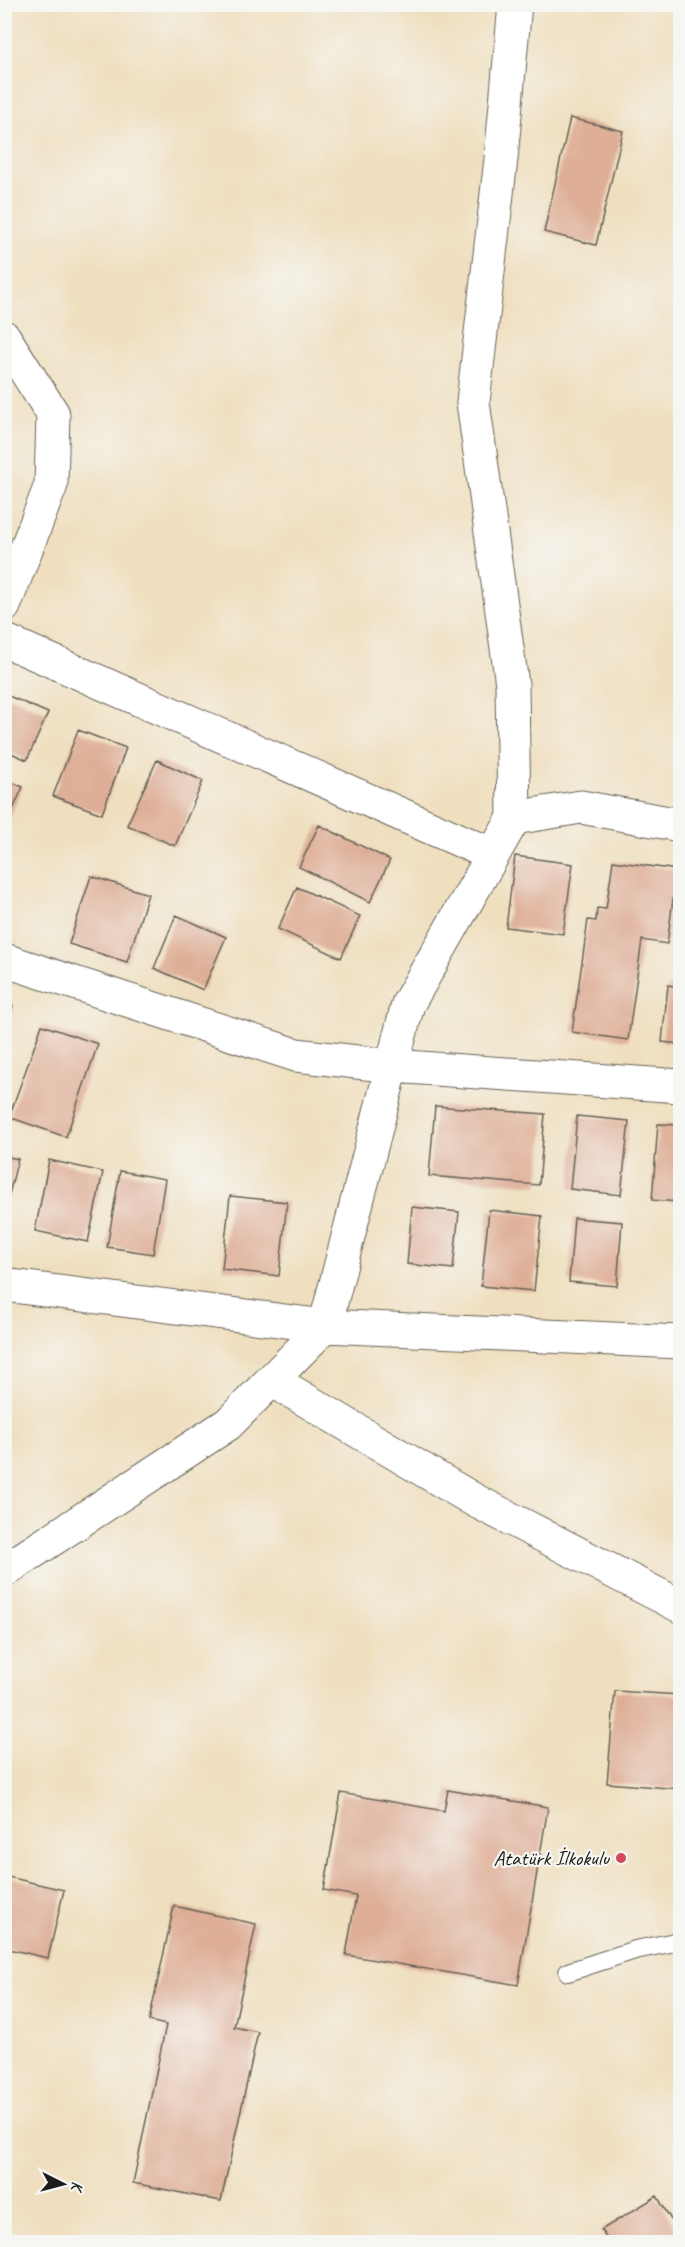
<svg xmlns="http://www.w3.org/2000/svg" width="685" height="2247" viewBox="0 0 685 2247" font-family="Caveat,sans-serif">
  <style>
    .building { fill: #deae96 }
    .lines { fill: none; stroke-linecap: round; stroke-linejoin: round }
    .lane-casing { stroke: #666055; stroke-width: 20 }
    .street-casing { stroke: #666055; stroke-width: 35 }
    .lane { stroke: #fff; stroke-width: 18 }
    .street { stroke: #fff; stroke-width: 33 }
    .poi-dot { fill: #d1495b; stroke: #f6f6f2; stroke-width: 2 }
    .labels { text-anchor: middle; stroke-width: 4.5; stroke-linejoin: round; paint-order: stroke }
    .poi-label { font-size: 21px; fill: #1c1c1c; stroke: #f6f6f2; text-anchor: end }
  </style>
  <rect width="100%" height="100%" fill="#f6f6f2"/>
  <filter id="ink" filterUnits="userSpaceOnUse"><feTurbulence type="fractalNoise" baseFrequency=".0167" numOctaves="2"/><feDisplacementMap in="SourceGraphic" scale="12" xChannelSelector="R" yChannelSelector="G"/><feConvolveMatrix kernelMatrix="1 2 1 2 8 2 1 2 1" color-interpolation-filters="sRGB"/></filter>
  <filter id="wash" filterUnits="userSpaceOnUse"><feTurbulence type="fractalNoise" baseFrequency=".008" numOctaves="4" result="noise"/><feDisplacementMap in="SourceGraphic" scale="24" xChannelSelector="R" yChannelSelector="G"/><feGaussianBlur stdDeviation="1.35" result="paint"/><feColorMatrix in="noise" values="0 0 0 0 0 0 0 0 0 0 0 0 0 0 0 0 0 1.4 0 .05"/><feComposite in="paint" operator="in"/></filter>
  <g filter="url(#wash)">
    <rect width="100%" height="100%" fill="#efdfbf"/>
    <g id="blocks">
      <path class="building" d="M 570,118 L 623,131 L 596,245 L 544,232 Z
        M 4,694 L 48,713 L 27,760 L 4,750 Z
        M 78,730 L 126,748 L 102,814 L 53,796 Z
        M 157,760 L 203,781 L 175,846 L 127,825 Z
        M 4,779 L 23,787 L 4,829 Z
        M 319,825 L 390,860 L 370,902 L 299,867 Z
        M 515,856 L 573,864 L 563,934 L 506,927 Z
        M 613,861 L 677,870 L 667,944 L 642,940 L 628,1040 L 572,1032 L 588,920 L 596,921 L 597,908 L 606,909 Z
        M 91,876 L 148,894 L 127,962 L 69,944 Z
        M 297,887 L 360,916 L 341,958 L 278,929 Z
        M 176,915 L 226,937 L 203,990 L 154,968 Z
        M 668,985 L 680,987 L 680,1044 L 662,1042 Z
        M 4,1003 L 13,1006 L 5,1030 L 4,1030 Z
        M 42,1025 L 98,1044 L 66,1137 L 9,1117 Z
        M 435,1106 L 545,1114 L 539,1185 L 429,1176 Z
        M 577,1116 L 629,1121 L 621,1195 L 570,1189 Z
        M 658,1124 L 680,1125 L 680,1202 L 652,1200 Z
        M 4,1156 L 18,1159 L 5,1210 L 4,1210 Z
        M 49,1160 L 103,1172 L 88,1242 L 35,1231 Z
        M 120,1171 L 165,1179 L 153,1254 L 107,1247 Z
        M 230,1196 L 287,1202 L 279,1276 L 222,1269 Z
        M 412,1207 L 459,1212 L 453,1269 L 407,1264 Z
        M 489,1210 L 542,1216 L 534,1291 L 481,1286 Z
        M 574,1218 L 622,1222 L 617,1286 L 569,1282 Z
        M 615,1691 L 680,1695 L 680,1789 L 607,1783 Z
        M 448,1790 L 548,1807 L 518,1985 L 346,1955 L 356,1896 L 324,1890 L 341,1793 L 444,1811 Z
        M 4,1876 L 64,1890 L 48,1958 L 4,1948 Z
        M 174,1906 L 256,1924 L 234,2027 L 258,2032 L 221,2201 L 133,2183 L 166,2025 L 149,2021 Z
        M 657,2196 L 680,2235 L 680,2242 L 609,2242 L 601,2230 Z"/>
    </g>
  </g>
  <g filter="url(#ink)">
    <use href="#blocks" fill-opacity="0" stroke="#666055" stroke-width="1.5"/>
    <g class="lines">
      <defs>
        <path id="lane" d="M 568,1972 L 635,1950 L 680,1941"/>
        <path id="street" d="M 4,337 L 53,414 L 51,485 L 4,606
          M 4,640 L 493,855
          M 514,818 L 512,684 L 473,402 L 501,159 L 515,4
          M 4,960 L 296,1055 L 392,1066 L 680,1086
          M 4,1282 L 12,1286 L 325,1326 L 680,1342
          M 272,1380 L 474,1500 L 680,1606
          M 4,1571 L 228,1424 L 325,1326 L 408,1004 L 514,818 L 581,807 L 680,825"/>
      </defs>
      <use href="#lane" class="lane-casing"/>
      <use href="#street" class="street-casing"/>
      <use href="#lane" class="lane"/>
      <use href="#street" class="street"/>
    </g>
  </g>
  <circle class="poi-dot" cx="621" cy="1858" r="6"/>
  <g class="labels">
    <g class="poi-label">
      <text x="609" y="1865">Atatürk İlkokulu</text>
    </g>
  </g>
  <rect width="685" height="2247" fill="none" stroke="#f6f6f2" stroke-width="24"/>
  <g transform="translate(63 2184) rotate(96)" stroke="#f6f6f2" stroke-width="4.5" paint-order="stroke">
  <path d="M0-4.5L10 22L0 15L-10 22Z" fill="#1c1c1c"/>
  <text y="-9" font-size="16" font-weight="bold" text-anchor="middle" fill="#1c1c1c">K</text>
  </g>
</svg>
